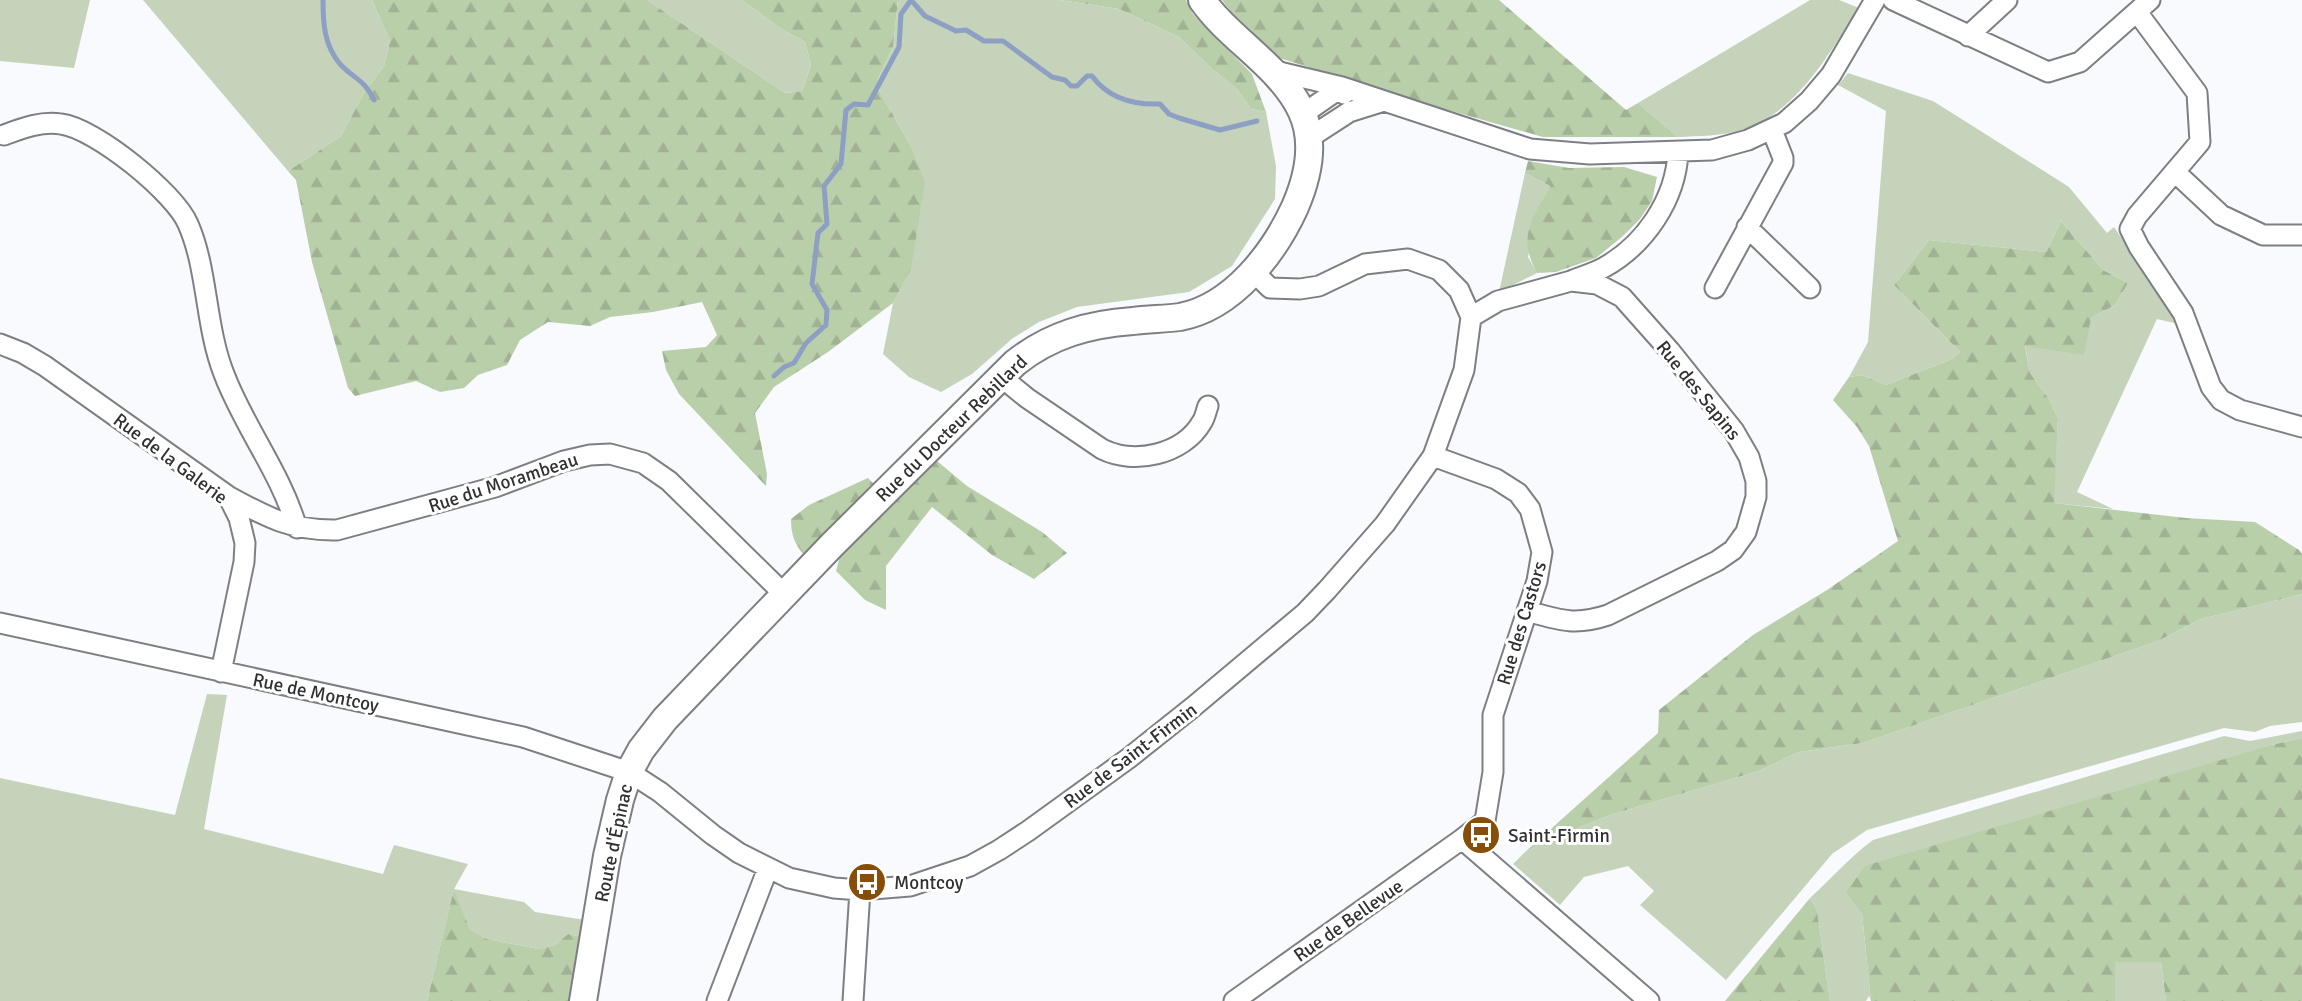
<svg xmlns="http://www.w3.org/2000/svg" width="2302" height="1001" viewBox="0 0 2302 1001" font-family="Signika,sans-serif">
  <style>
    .grass { fill: #c5d3bb }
    .forest { fill: url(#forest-firs) }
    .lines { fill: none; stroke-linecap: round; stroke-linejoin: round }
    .stream { stroke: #8d9fc3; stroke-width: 5 }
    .minor-casing { stroke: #7e7f84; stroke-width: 23 }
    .secondary-casing { stroke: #7e7f84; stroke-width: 30 }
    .minor { stroke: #fff; stroke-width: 19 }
    .secondary { stroke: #fff; stroke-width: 26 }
    .labels { text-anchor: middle; stroke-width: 6; stroke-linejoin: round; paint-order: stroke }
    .street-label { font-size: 19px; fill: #313133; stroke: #fff }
    .poi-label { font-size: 19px; fill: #313133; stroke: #fff; text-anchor: start }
  </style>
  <defs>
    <pattern id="forest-firs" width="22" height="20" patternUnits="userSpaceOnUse" patternTransform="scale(1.75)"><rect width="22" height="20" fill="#b9cfaa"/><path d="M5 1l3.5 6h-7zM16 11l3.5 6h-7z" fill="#a0b293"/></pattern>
  </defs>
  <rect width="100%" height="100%" fill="#f8fafe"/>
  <path class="grass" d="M 0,0 L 90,0 L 74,68 L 0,61 Z
    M 143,0 L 372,0 L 390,41 L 384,66 L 364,93 L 341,136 L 288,171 Z
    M 647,0 L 742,0 L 783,30 L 805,42 L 811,65 L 802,91 L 785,93 Z
    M 898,0 L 1060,0 L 1119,9 L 1179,37 L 1211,68 L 1237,89 L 1251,109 L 1266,112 L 1276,166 L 1275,199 L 1232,266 L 1189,292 L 1077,307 L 1039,322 L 1013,338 L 972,374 L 941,392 L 909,377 L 883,354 L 893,303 L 911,268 L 909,143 L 880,92 L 877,80 L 893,47 Z
    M 1810,0 L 1839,0 L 1859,8 C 1828,54 1798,112 1742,130 C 1722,136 1699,136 1678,137 L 1638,103 Z
    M 1848,73 L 1933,101 L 2069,187 L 2107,233 L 2114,227 L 2179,324 L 2157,319 L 2077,492 L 2113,509 L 2053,503 L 2058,419 L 2049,399 L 2030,373 L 2025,345 L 2091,318 L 2115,305 L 2128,283 L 2103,270 L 2061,221 L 2046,252 L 1929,240 L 1894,285 L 1960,352 L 1952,359 L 1886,385 L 1862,375 L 1849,377 L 1868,342 L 1886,111 L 1838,85 Z
    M 1525,173 L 1550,186 L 1538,208 L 1528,257 L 1537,273 L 1499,292 Z
    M 2302,594 L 2302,722 L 2270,726 L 2255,732 L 2224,728 L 1867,830 L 1832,854 L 1726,980 L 1640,905 L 1654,891 L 1628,866 L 1584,877 L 1560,905 L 1513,864 L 1524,853 L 1550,839 L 1613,814 L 1759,771 L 1799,752 L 1863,743 L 2158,641 L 2201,619 Z
    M 207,694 L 227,695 L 204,829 L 383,874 L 394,845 L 468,864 L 454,889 L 524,902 L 535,912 L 585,920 L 582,937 L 568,934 L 555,945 L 539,949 L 487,939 L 470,929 L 454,890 L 427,1001 L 0,1001 L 0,778 L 175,815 Z
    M 2302,731 L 2302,738 L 2271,745 L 1847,892 L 1862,914 L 1871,1001 L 1869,996 L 1866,1001 L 1830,1001 L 1817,910 L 1810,898 C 1831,879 1850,857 1873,840 L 2224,736 L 2250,741 Z
    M 2115,962 L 2161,962 L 2166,1001 L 2115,1001 Z"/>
  <path class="forest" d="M 372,0 L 647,0 L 785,93 L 802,91 L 811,65 L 805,42 L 783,30 L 742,0 L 898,0 L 893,47 L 877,80 L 880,92 L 909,143 L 925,181 L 911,269 L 893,303 L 828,352 L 774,387 L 755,413 L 767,474 L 766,486 L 679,394 L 666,370 L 662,351 L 706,347 L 717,335 L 702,302 L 653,312 L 610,317 L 590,326 L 548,322 L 520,340 L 507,365 L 478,375 L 464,388 L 440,392 L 416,381 L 355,396 L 348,388 L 312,262 L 296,180 L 288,171 L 341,136 L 364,93 L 384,66 L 390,41 Z
    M 1060,0 L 1186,0 L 1193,14 L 1252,74 L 1266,112 L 1251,109 L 1237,89 L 1211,68 L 1179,37 L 1119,9 Z
    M 1222,0 L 1499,0 L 1626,110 L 1638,103 L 1678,137 L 1543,137 L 1434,106 L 1276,57 L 1242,26 Z
    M 1528,161 L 1569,168 L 1624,167 L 1657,177 L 1652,201 L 1640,219 L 1623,236 L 1596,258 L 1556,272 L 1537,273 C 1517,237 1532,219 1550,186 L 1525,173 Z
    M 2061,221 L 2103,270 L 2128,283 L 2115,305 L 2091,318 L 2084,355 L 2025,346 L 2030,373 L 2049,399 L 2058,419 L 2054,503 L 2186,518 L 2255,522 L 2299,550 L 2302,554 L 2302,594 L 2201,619 L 2158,641 L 1863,743 L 1799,752 L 1759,771 L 1613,814 L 1550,839 L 1524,853 L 1658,733 L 1659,710 L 1753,635 L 1827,590 L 1898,541 L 1869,446 L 1857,427 L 1833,400 L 1849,377 L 1862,375 L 1886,385 L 1952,359 L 1960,352 L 1894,285 L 1929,240 L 2046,252 Z
    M 937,461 L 967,486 L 1042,532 L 1067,553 L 1034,579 L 992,555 L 932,507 L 886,566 L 886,610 L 865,600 L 836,571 L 840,556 Z
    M 868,478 L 874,484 L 806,557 C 795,545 791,536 791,519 L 809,505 Z
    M 2302,738 L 2302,1001 L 2166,1001 L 2161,962 L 2115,962 L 2115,1001 L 1871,1001 L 1862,914 L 1846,892 L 1865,866 L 2271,745 Z
    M 454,889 L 470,929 L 487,939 L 539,949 L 555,945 L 568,934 L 582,937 L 570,1001 L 427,1001 Z
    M 1810,898 L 1817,910 L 1830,1001 L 1725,1001 Z"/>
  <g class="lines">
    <path class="stream" d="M 323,0 C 323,23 324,45 340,64 C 354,79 364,79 374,100
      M 911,0 L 925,16 L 956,31 L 966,30 L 984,41 L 1003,41 L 1052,77 L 1065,80 L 1071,86 L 1077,86 L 1087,76 L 1092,76 C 1108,98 1133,105 1160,104 L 1169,114 L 1179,118 L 1220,130 L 1257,121
      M 774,376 L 784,367 L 794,363 L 806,343 L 826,325 L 827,310 L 812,284 L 818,233 L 827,224 L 824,186 L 841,164 L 846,110 L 854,104 L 868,105 L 899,47 L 901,14 L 911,0"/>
    <defs>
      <path id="minor" d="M 1893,0 L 2048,72 L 2080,62 L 2150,0
        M 2137,12 L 2197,93 L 2200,142 L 2137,216 L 2130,229 L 2139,247 L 2183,313 L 2211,387 L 2221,400 L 2240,410 L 2302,427
        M 1968,36 L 2007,0
        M 1271,70 L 1342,87 L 1530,149 L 1590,154 L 1712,150 L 1748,140 L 1784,123 L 1809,101 L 1831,75 L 1875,0
        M 1303,114 L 1342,87 L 1344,94
        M 4,135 C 23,128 41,121 61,124 C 95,128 175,193 188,224 C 208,269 205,326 224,374 C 244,427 280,471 297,528
        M 1309,138 L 1349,112 L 1384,101
        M 2175,172 L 2221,215 L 2263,235 L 2302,235
        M 1747,227 L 1810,288
        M 1253,271 L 1270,288 L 1300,289 L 1319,286 L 1365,264 L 1408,259 L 1439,270 L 1459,290 L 1471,317
        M 1573,280 C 1583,276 1594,273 1603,268 C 1645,245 1676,199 1678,152
        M 1715,288 L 1783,163 L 1783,158 L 1772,130
        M 1471,317 L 1498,301 L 1571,281 L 1597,284 L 1622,297 L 1670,351 L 1734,431 L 1749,457 L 1756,481 L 1756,497 L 1746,532 L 1733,550 L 1717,561 L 1608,615 C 1575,626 1559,620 1527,611
        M 0,344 L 23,353 L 45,366 L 228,496 L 239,518 L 245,543 L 244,562 L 221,672
        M 1000,376 L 1027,398 L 1102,449 C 1134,465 1183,455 1202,422 C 1205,418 1206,411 1208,406
        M 228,496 C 266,517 292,531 337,530 L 495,487 L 564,461 L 590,455 L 610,454 L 643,463 L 669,481 L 784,594
        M 0,623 L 523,737 L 629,772 L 660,792 L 713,835 L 739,853 L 789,878 L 834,888 L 860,890 L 910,886 L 970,866 L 999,850 L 1028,831 L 1129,758 L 1193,707 L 1305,613 L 1327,590 L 1385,524 L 1433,456 L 1464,370 L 1471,317
        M 1462,839 L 1649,1001
        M 717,1001 L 768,868
        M 853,1001 L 860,890
        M 1234,1001 L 1462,839 L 1485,821 L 1493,772 L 1493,715 L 1537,581 L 1542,552 L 1530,509 L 1518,493 L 1496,479 L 1433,456"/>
      <path id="secondary" d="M 583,1001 L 607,856 L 620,800 L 629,772 L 641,750 L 665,719 L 832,545 L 1015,363 C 1050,335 1089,324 1133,321 C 1148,319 1165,319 1180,317 C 1233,307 1274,253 1295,207 C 1308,177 1316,141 1301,110 C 1279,65 1230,40 1202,0"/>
    </defs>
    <use href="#minor" class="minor-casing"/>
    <use href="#secondary" class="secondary-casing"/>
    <use href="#minor" class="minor"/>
    <use href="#secondary" class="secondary"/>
  </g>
  <defs>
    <symbol id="bus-disc" viewBox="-11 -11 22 22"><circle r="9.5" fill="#884d06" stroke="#fff"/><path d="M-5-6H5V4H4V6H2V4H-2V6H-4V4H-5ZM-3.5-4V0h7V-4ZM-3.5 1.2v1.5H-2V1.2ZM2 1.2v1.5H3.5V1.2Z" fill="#fff"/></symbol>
  </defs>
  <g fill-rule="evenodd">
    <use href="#bus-disc" x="1459" y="813" width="44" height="44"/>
    <use href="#bus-disc" x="845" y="860" width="44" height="44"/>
  </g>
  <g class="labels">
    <g class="street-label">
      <text transform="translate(1699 390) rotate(51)" y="7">Rue des Sapins</text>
      <text transform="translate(951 428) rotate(-44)" y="7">Rue du Docteur Rebillard</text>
      <text transform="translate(171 458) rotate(37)" y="7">Rue de la Galerie</text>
      <text transform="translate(503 482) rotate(-18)" y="7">Rue du Morambeau</text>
      <text transform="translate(1521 623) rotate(-73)" y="7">Rue des Castors</text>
      <text transform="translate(316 692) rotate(12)" y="7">Rue de Montcoy</text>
      <text transform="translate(1130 755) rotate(-37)" y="7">Rue de Saint-Firmin</text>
      <text transform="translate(613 843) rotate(-78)" y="7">Route d'Épinac</text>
      <text transform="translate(1348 920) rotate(-35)" y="7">Rue de Bellevue</text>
    </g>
    <g class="poi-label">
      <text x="1508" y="842">Saint-Firmin</text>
      <text x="894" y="889">Montcoy</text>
    </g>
  </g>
</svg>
